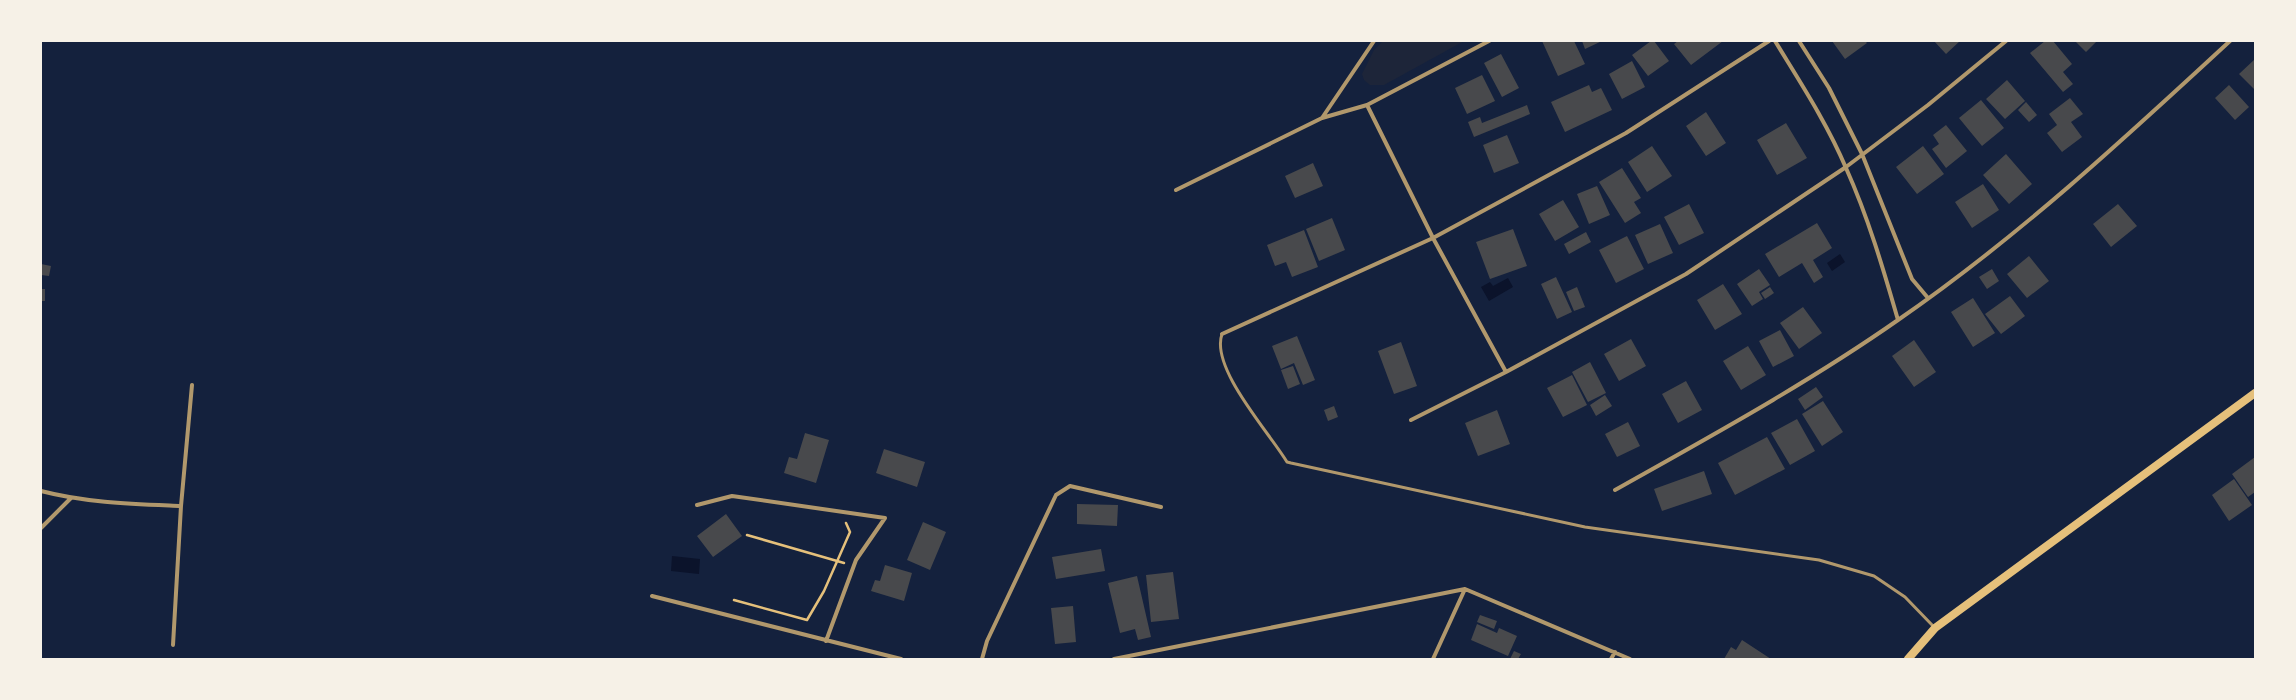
<svg xmlns="http://www.w3.org/2000/svg" width="2296" height="700" viewBox="0 0 2296 700" font-family="Poppins,sans-serif">
  <style>
    .green { fill: #1d2539 }
    .water { fill: #0b132b }
    .building { fill: #48494c }
    .lines { fill: none; stroke-linecap: round; stroke-linejoin: round }
    .path { stroke: #e5c07b; stroke-width: 2.5 }
    .service { stroke: #b1986c; stroke-width: 3 }
    .minor { stroke: #b1986c; stroke-width: 4 }
    .secondary { stroke: #e5c07b; stroke-width: 8 }
  </style>
  <rect width="100%" height="100%" fill="#14213d"/>
  <path class="green" d="M 1383,41 L 1464,41 L 1384,85 L 1370,85 L 1364,80 L 1362,74 L 1374,50 Z"/>
  <path class="water" d="M 1840,254 L 1845,262 L 1832,271 L 1827,263 Z
    M 1508,278 L 1513,287 L 1489,301 L 1481,287 L 1490,282 L 1493,286 Z
    M 672,556 L 700,559 L 699,574 L 671,571 Z"/>
  <path class="building" d="M 1542,41 L 1574,41 L 1585,64 L 1558,76 Z
    M 1582,41 L 1602,41 L 1585,49 Z
    M 1651,41 L 1654,41 L 1669,61 L 1648,76 L 1632,55 Z
    M 1678,41 L 1723,41 L 1691,65 L 1674,44 Z
    M 1832,41 L 1865,41 L 1867,43 L 1845,59 Z
    M 1934,41 L 1960,41 L 1946,54 Z
    M 2045,41 L 2053,41 L 2072,64 L 2063,72 L 2073,84 L 2063,92 L 2030,53 Z
    M 2075,41 L 2097,41 L 2086,52 Z
    M 1501,54 L 1519,88 L 1502,97 L 1484,63 Z
    M 2255,59 L 2255,90 L 2239,74 Z
    M 1632,61 L 1645,87 L 1622,99 L 1609,74 Z
    M 1482,75 L 1495,101 L 1467,114 L 1455,88 Z
    M 2007,80 L 2025,101 L 2005,119 L 1986,99 Z
    M 1589,85 L 1592,92 L 1601,88 L 1612,110 L 1565,132 L 1551,102 Z
    M 2229,85 L 2249,107 L 2235,120 L 2215,98 Z
    M 2070,98 L 2083,114 L 2071,122 L 2082,137 L 2062,152 L 2047,133 L 2057,125 L 2049,114 Z
    M 1981,100 L 2004,128 L 1982,146 L 1959,118 Z
    M 2026,102 L 2037,115 L 2029,122 L 2018,110 Z
    M 1527,105 L 1530,114 L 1474,137 L 1468,122 L 1480,117 L 1482,123 Z
    M 1706,112 L 1726,143 L 1706,156 L 1686,126 Z
    M 1786,123 L 1807,158 L 1777,175 L 1757,140 Z
    M 1946,125 L 1967,151 L 1946,168 L 1932,149 L 1939,144 L 1933,135 Z
    M 1507,135 L 1519,163 L 1494,173 L 1483,145 Z
    M 1652,146 L 1672,176 L 1647,192 L 1628,162 Z
    M 1923,146 L 1944,174 L 1917,194 L 1896,167 Z
    M 2006,154 L 2032,184 L 2009,204 L 1983,175 Z
    M 1313,163 L 1323,186 L 1295,198 L 1285,176 Z
    M 1622,168 L 1641,198 L 1634,202 L 1641,213 L 1625,223 L 1599,182 Z
    M 1983,184 L 1999,210 L 1972,228 L 1955,202 Z
    M 1597,186 L 1610,215 L 1589,224 L 1577,194 Z
    M 1563,200 L 1579,227 L 1555,241 L 1539,214 Z
    M 1689,204 L 1704,233 L 1679,245 L 1664,217 Z
    M 2118,204 L 2137,226 L 2111,247 L 2093,224 Z
    M 1332,218 L 1345,250 L 1319,261 L 1306,229 Z
    M 1817,223 L 1832,248 L 1813,260 L 1823,277 L 1814,283 L 1802,263 L 1779,277 L 1765,254 Z
    M 1660,224 L 1673,253 L 1648,264 L 1635,235 Z
    M 1513,229 L 1527,266 L 1490,279 L 1476,242 Z
    M 1304,230 L 1318,267 L 1292,277 L 1286,262 L 1275,266 L 1267,245 Z
    M 1586,232 L 1591,242 L 1569,254 L 1564,244 Z
    M 1627,236 L 1644,269 L 1616,283 L 1599,250 Z
    M 2029,256 L 2049,281 L 2027,298 L 2007,274 Z
    M 41,264 L 51,266 L 49,276 L 41,275 Z
    M 1759,269 L 1770,285 L 1759,292 L 1763,299 L 1752,306 L 1737,284 Z
    M 1992,269 L 1999,281 L 1987,289 L 1979,277 Z
    M 1556,277 L 1572,312 L 1557,319 L 1541,284 Z
    M 1723,284 L 1742,314 L 1715,330 L 1697,300 Z
    M 1577,287 L 1585,307 L 1574,311 L 1566,292 Z
    M 1770,287 L 1774,293 L 1765,299 L 1761,293 Z
    M 41,289 L 45,289 L 45,301 L 41,301 Z
    M 2010,296 L 2025,316 L 2001,334 L 1985,314 Z
    M 1973,298 L 1995,333 L 1973,347 L 1951,312 Z
    M 1803,307 L 1822,333 L 1799,349 L 1780,323 Z
    M 1780,330 L 1794,356 L 1773,367 L 1759,341 Z
    M 1297,336 L 1315,380 L 1303,385 L 1294,363 L 1281,369 L 1272,346 Z
    M 1631,339 L 1646,366 L 1619,381 L 1604,354 Z
    M 1914,340 L 1936,372 L 1914,387 L 1892,356 Z
    M 1401,342 L 1417,386 L 1394,394 L 1378,351 Z
    M 1748,346 L 1766,375 L 1741,390 L 1723,361 Z
    M 1590,362 L 1606,393 L 1588,402 L 1572,372 Z
    M 1293,366 L 1300,384 L 1288,389 L 1281,370 Z
    M 1572,375 L 1587,405 L 1563,417 L 1547,388 Z
    M 1686,381 L 1702,410 L 1678,423 L 1662,394 Z
    M 1816,387 L 1823,397 L 1805,410 L 1798,399 Z
    M 1605,395 L 1612,406 L 1596,416 L 1590,405 Z
    M 1823,401 L 1843,432 L 1822,446 L 1802,414 Z
    M 1334,406 L 1338,417 L 1328,421 L 1324,410 Z
    M 1497,410 L 1510,444 L 1478,456 L 1465,423 Z
    M 1797,419 L 1815,451 L 1790,465 L 1771,433 Z
    M 1628,422 L 1640,446 L 1617,457 L 1605,434 Z
    M 805,433 L 829,440 L 816,483 L 784,473 L 789,457 L 797,459 Z
    M 1767,437 L 1785,469 L 1735,495 L 1718,463 Z
    M 884,449 L 925,462 L 917,487 L 876,473 Z
    M 2255,457 L 2255,492 L 2248,497 L 2232,474 Z
    M 1704,471 L 1712,494 L 1662,511 L 1654,489 Z
    M 2234,479 L 2252,505 L 2229,521 L 2212,495 Z
    M 1077,504 L 1118,505 L 1117,526 L 1077,524 Z
    M 726,514 L 742,536 L 713,557 L 697,536 Z
    M 923,522 L 946,532 L 930,570 L 907,560 Z
    M 1101,549 L 1105,571 L 1056,579 L 1052,557 Z
    M 885,565 L 912,573 L 904,601 L 871,591 L 875,580 L 880,581 Z
    M 1173,572 L 1179,619 L 1151,622 L 1146,575 Z
    M 1137,576 L 1151,637 L 1138,640 L 1135,629 L 1120,633 L 1108,583 Z
    M 1073,606 L 1076,642 L 1055,644 L 1051,608 Z
    M 1480,615 L 1497,621 L 1494,629 L 1477,622 Z
    M 1477,624 L 1497,633 L 1499,628 L 1517,636 L 1508,656 L 1471,640 Z
    M 1742,640 L 1771,659 L 1724,659 L 1731,647 L 1736,650 Z
    M 1514,651 L 1521,654 L 1518,659 L 1510,659 Z"/>
  <g class="lines">
    <path class="path" d="M 747,535 L 844,563
      M 734,600 L 807,620 L 824,591 L 850,532 L 846,523"/>
    <path class="service" d="M 1222,334 C 1210,368 1269,432 1287,462 L 1291,463 L 1585,527 L 1819,560 L 1874,576 L 1905,597 L 1934,627"/>
    <path class="minor" d="M 1775,41 C 1800,82 1827,123 1846,168 C 1868,217 1883,268 1898,320
      M 1799,41 L 1829,88 L 1862,154 L 1912,279 L 1928,298
      M 1367,105 L 1433,238 L 1506,372
      M 1322,118 L 1374,41
      M 1176,190 L 1322,118 L 1367,105 L 1489,41
      M 1222,334 L 1433,238 L 1626,133 L 1769,41
      M 1411,420 L 1506,372 L 1686,274 L 1846,167 L 1928,105 L 2006,41
      M 1615,490 C 1711,436 1808,383 1898,320 C 2017,238 2124,139 2230,41
      M 41,491 C 87,503 134,504 181,506
      M 697,505 L 732,496 L 885,518 L 856,560 L 826,641
      M 41,528 L 71,498
      M 652,596 L 901,659
      M 173,645 L 181,506 L 192,385
      M 982,659 L 987,641 L 1056,495 L 1070,486 L 1161,507
      M 1114,659 L 1465,589 L 1630,659
      M 1433,659 L 1465,589
      M 1611,659 L 1615,652"/>
    <path class="secondary" d="M 1908,659 L 1935,628 L 2255,393"/>
  </g>
  <rect width="2296" height="700" fill="none" stroke="#f6f1e7" stroke-width="84"/>
</svg>
